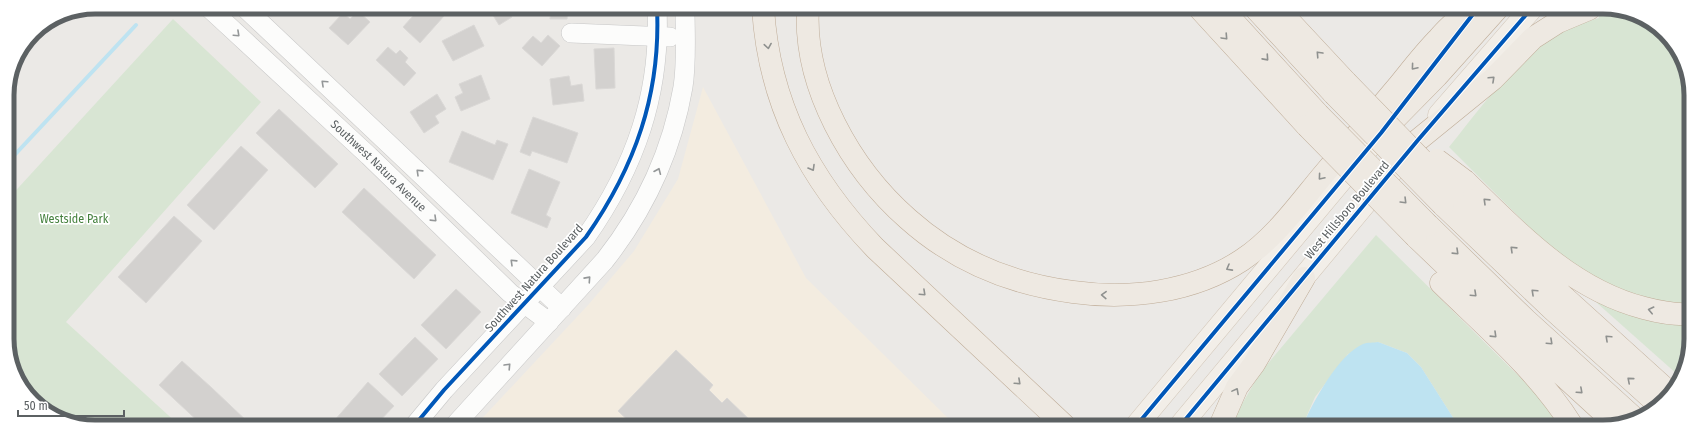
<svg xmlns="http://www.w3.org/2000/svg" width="1698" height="434" viewBox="0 0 1698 434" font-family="'Fira Sans Condensed',sans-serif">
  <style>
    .commercial { fill: #f3ece0 }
    .green { fill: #d8e5d3 }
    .water { fill: #bee3f1 }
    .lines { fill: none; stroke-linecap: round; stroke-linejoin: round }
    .stream { stroke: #bee3f1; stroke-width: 4 }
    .building { fill: #d3d1cf; stroke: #dad8d6 }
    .minor-casing { stroke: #c7c7c7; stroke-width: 20 }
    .major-casing { stroke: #d1c5b7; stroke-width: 23 }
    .highway-casing { stroke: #bfac97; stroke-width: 23 }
    .minor { stroke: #fcfcfb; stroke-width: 19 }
    .major { stroke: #f2eee8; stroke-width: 22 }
    .highway { stroke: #eee9e2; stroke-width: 22 }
    .highway-bridge-casing { stroke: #bfac97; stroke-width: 23; stroke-linecap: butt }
    .highway-bridge { stroke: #eee9e2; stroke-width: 22 }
    .cycleway-casing { stroke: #fff; stroke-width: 6 }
    .cycleway { stroke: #0057b8; stroke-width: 4 }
    .oneway { stroke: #949798 }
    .oneway2 { stroke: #8f918f }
    .labels { text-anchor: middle; stroke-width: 3.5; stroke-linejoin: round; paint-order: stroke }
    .street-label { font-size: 12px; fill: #5c6163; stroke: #fff }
    .park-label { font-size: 12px; fill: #45813e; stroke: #fff }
    .rim { fill: none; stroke: #5c6163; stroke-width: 5 }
  </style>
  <rect width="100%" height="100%" fill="#ebe9e6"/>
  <path class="commercial" d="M 703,87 L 806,278 L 956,426 L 475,426 L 589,304 L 634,251 L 678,179 Z"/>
  <path class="green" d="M 1613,9 L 1620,9 L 1665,33 L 1689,78 L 1689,308 L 1651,304 L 1586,273 L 1542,240 L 1449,147 C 1480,109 1510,65 1551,39 C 1566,29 1582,23 1599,18 L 1598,13 Z
    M 173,19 L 261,102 L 66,322 L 179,425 L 78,425 L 33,401 L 9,356 L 8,199 Z
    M 1376,235 L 1537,394 L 1563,427 L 1459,427 L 1421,367 L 1407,353 L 1378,342 L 1348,354 L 1315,397 L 1302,427 L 1232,426 L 1242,404 L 1260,373 Z
    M 1599,301 L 1658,322 L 1689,325 L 1689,356 L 1678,375 L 1597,303 Z"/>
  <path class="water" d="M 1378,342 L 1407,353 L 1421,367 L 1459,427 L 1302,427 C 1313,402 1338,355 1363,344 C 1367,342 1374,343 1378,342 Z"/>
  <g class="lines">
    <path class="stream" d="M 8,162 L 136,25"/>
  </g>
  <path class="building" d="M 421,7 L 435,7 L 444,16 L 420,43 L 403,27 Z
    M 488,7 L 508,7 L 507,8 L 512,17 L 499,25 Z
    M 541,8 L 568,8 L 567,19 L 550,19 L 551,8 Z
    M 358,11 L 370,22 L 348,45 L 329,28 L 343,13 L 350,19 Z
    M 474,25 L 484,46 L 453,61 L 442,41 Z
    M 548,35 L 560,46 L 542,66 L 522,48 L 533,36 L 541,43 Z
    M 388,47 L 396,54 L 400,50 L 408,58 L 405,62 L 416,73 L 404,86 L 376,60 Z
    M 614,48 L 615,88 L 596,89 L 594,49 Z
    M 481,75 L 490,99 L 461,111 L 455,97 L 463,93 L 459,84 Z
    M 569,76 L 571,86 L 582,84 L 584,101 L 553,105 L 550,79 Z
    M 437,94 L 446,109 L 435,116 L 439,123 L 424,133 L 410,112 Z
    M 279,109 L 338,164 L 315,188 L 256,133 Z
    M 533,117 L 578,133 L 567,163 L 532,151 L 530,156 L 520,152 Z
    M 462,131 L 495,145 L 497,140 L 508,144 L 493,180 L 449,162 Z
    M 241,146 L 268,170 L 214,230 L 187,205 Z
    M 529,169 L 560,182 L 546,215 L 551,218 L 547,228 L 511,213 Z
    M 364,188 L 436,255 L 414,279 L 342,212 Z
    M 174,216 L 202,241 L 146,303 L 118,277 Z
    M 456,289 L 481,312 L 446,349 L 421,325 Z
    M 415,337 L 438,359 L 402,396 L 379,374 Z
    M 676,350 L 713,385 L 709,390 L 722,403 L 727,398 L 756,426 L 682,426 L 678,423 L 675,426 L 634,426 L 618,411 Z
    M 182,361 L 212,388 L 251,425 L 202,425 L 159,385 Z
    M 368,382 L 394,406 L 375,426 L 338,426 L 334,421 Z"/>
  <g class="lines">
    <defs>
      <g id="minor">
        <path id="s1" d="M 208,7 L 369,156 L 510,293 L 549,322"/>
        <path d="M 244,7 L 562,308"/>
        <path d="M 571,33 L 670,37"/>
        <path d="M 414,426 L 444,390 L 586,237 C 635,167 661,94 657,8"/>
        <path d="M 454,426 L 605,260 C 645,209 672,151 683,87 C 687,62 685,33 685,8"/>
      </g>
      <path id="major" d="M 1423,78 L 1474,12
        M 1439,115 L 1531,9
        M 1136,426 L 1389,123
        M 1180,426 L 1412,147"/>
      <path id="highway" d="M 763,8 C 769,104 809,179 875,248 L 1065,426
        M 808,8 C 803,86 851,169 908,219 C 955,261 1011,284 1073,292 C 1130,300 1193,292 1242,260 C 1275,238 1298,205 1323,175 C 1348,145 1374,115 1399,85 C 1412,69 1425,52 1439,38 C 1448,27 1459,18 1470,9
        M 1199,8 L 1307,126
        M 1221,8 L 1318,114
        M 1255,8 L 1334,94
        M 1277,8 L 1346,82
        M 1381,133 L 1437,76 L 1497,9
        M 1418,140 L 1493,79 L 1533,38 L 1558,22 L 1589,9
        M 1465,181 C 1518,232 1570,289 1644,308 C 1659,312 1674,315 1689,314
        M 1453,192 L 1564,297 L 1669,392
        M 1443,205 L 1552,309 L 1660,406
        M 1428,225 L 1526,320 L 1633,417
        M 1416,237 L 1512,329 L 1616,424
        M 1441,283 C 1487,328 1538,371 1573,427
        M 1220,426 L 1237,387 L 1254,364 L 1304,278"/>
    </defs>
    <use href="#minor" class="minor-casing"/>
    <use href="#major" class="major-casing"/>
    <use href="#highway" class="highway-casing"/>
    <use href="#minor" class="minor"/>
    <use href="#major" class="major"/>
    <use href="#highway" class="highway"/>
    <defs>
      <path id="highway-bridge" d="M 1346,82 L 1453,192
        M 1334,94 L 1443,205
        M 1318,114 L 1428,225
        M 1307,126 L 1416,237
        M 1437,160 L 1465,181"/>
    </defs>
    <use href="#highway-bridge" class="highway-bridge-casing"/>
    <use href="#highway-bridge" class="highway-bridge"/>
    <defs>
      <path id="cycleway" d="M 414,426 L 444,390 L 586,237 C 635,167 661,94 657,8
        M 1136,426 L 1381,133 L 1477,9
        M 1180,426 L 1418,140 L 1531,9"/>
    </defs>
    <use href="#cycleway" class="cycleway-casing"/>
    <use href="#cycleway" class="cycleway"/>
  </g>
  <defs><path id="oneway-chevron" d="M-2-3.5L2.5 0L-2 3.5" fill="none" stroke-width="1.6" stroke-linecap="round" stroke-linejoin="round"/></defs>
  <g class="oneway">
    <use href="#oneway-chevron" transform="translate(237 34) rotate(43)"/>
    <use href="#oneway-chevron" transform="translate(324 83) rotate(-137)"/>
    <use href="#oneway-chevron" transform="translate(658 171) rotate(-67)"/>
    <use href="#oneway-chevron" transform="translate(419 172) rotate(-136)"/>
    <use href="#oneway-chevron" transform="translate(434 219) rotate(44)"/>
    <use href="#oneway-chevron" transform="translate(513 262) rotate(-136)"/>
    <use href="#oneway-chevron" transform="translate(588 279) rotate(-48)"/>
    <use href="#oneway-chevron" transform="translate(508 366) rotate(-47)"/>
  </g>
  <g class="oneway2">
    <use href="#oneway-chevron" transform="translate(1225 37) rotate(47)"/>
    <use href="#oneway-chevron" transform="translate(768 46) rotate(81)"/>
    <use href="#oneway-chevron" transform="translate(1319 54) rotate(-133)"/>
    <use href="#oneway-chevron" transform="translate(1266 58) rotate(48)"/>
    <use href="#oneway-chevron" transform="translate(1414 67) rotate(130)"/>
    <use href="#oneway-chevron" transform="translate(1492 79) rotate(-43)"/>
    <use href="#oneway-chevron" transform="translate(812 168) rotate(60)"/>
    <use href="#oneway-chevron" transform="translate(1321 177) rotate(130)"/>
    <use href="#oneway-chevron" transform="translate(1404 201) rotate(45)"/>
    <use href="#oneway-chevron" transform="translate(1486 201) rotate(-136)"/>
    <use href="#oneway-chevron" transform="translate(1513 249) rotate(-136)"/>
    <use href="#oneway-chevron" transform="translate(1456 252) rotate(44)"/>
    <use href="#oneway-chevron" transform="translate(1229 268) rotate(151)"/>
    <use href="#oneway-chevron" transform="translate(1534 292) rotate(-137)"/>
    <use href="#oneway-chevron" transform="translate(923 293) rotate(43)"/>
    <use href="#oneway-chevron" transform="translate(1474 294) rotate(43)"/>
    <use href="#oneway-chevron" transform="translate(1104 295) rotate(-178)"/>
    <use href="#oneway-chevron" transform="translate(1651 310) rotate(-167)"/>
    <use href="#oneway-chevron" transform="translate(1494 335) rotate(44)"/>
    <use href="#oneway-chevron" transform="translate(1608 338) rotate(-137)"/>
    <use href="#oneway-chevron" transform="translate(1550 342) rotate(43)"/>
    <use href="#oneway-chevron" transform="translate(1630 380) rotate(-139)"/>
    <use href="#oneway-chevron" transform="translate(1018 382) rotate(43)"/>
    <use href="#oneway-chevron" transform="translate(1236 391) rotate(-62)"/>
    <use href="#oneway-chevron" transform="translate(1580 391) rotate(42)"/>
  </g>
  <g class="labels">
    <g class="street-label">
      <text dy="4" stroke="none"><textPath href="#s1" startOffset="233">Southwest Natura Avenue</textPath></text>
      <text transform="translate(1347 210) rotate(-50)" y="4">West Hillsboro Boulevard</text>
      <text transform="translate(534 278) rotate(-48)" y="4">Southwest Natura Boulevard</text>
    </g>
    <g class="park-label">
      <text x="74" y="223">Westside Park</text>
    </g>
  </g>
  <path d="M0 0H1698V434H0ZM95 14H1603A81 81 0 0 1 1684 95V339A81 81 0 0 1 1603 420H95A81 81 0 0 1 14 339V95A81 81 0 0 1 95 14Z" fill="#fff" fill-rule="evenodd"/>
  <path class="rim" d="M95 14H1603A81 81 0 0 1 1684 95V339A81 81 0 0 1 1603 420H95A81 81 0 0 1 14 339V95A81 81 0 0 1 95 14Z"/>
  <path d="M18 410v6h106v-6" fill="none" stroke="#5c6163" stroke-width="2"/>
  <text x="24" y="410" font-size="12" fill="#5c6163" stroke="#ffffff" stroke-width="3" paint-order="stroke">50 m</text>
</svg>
